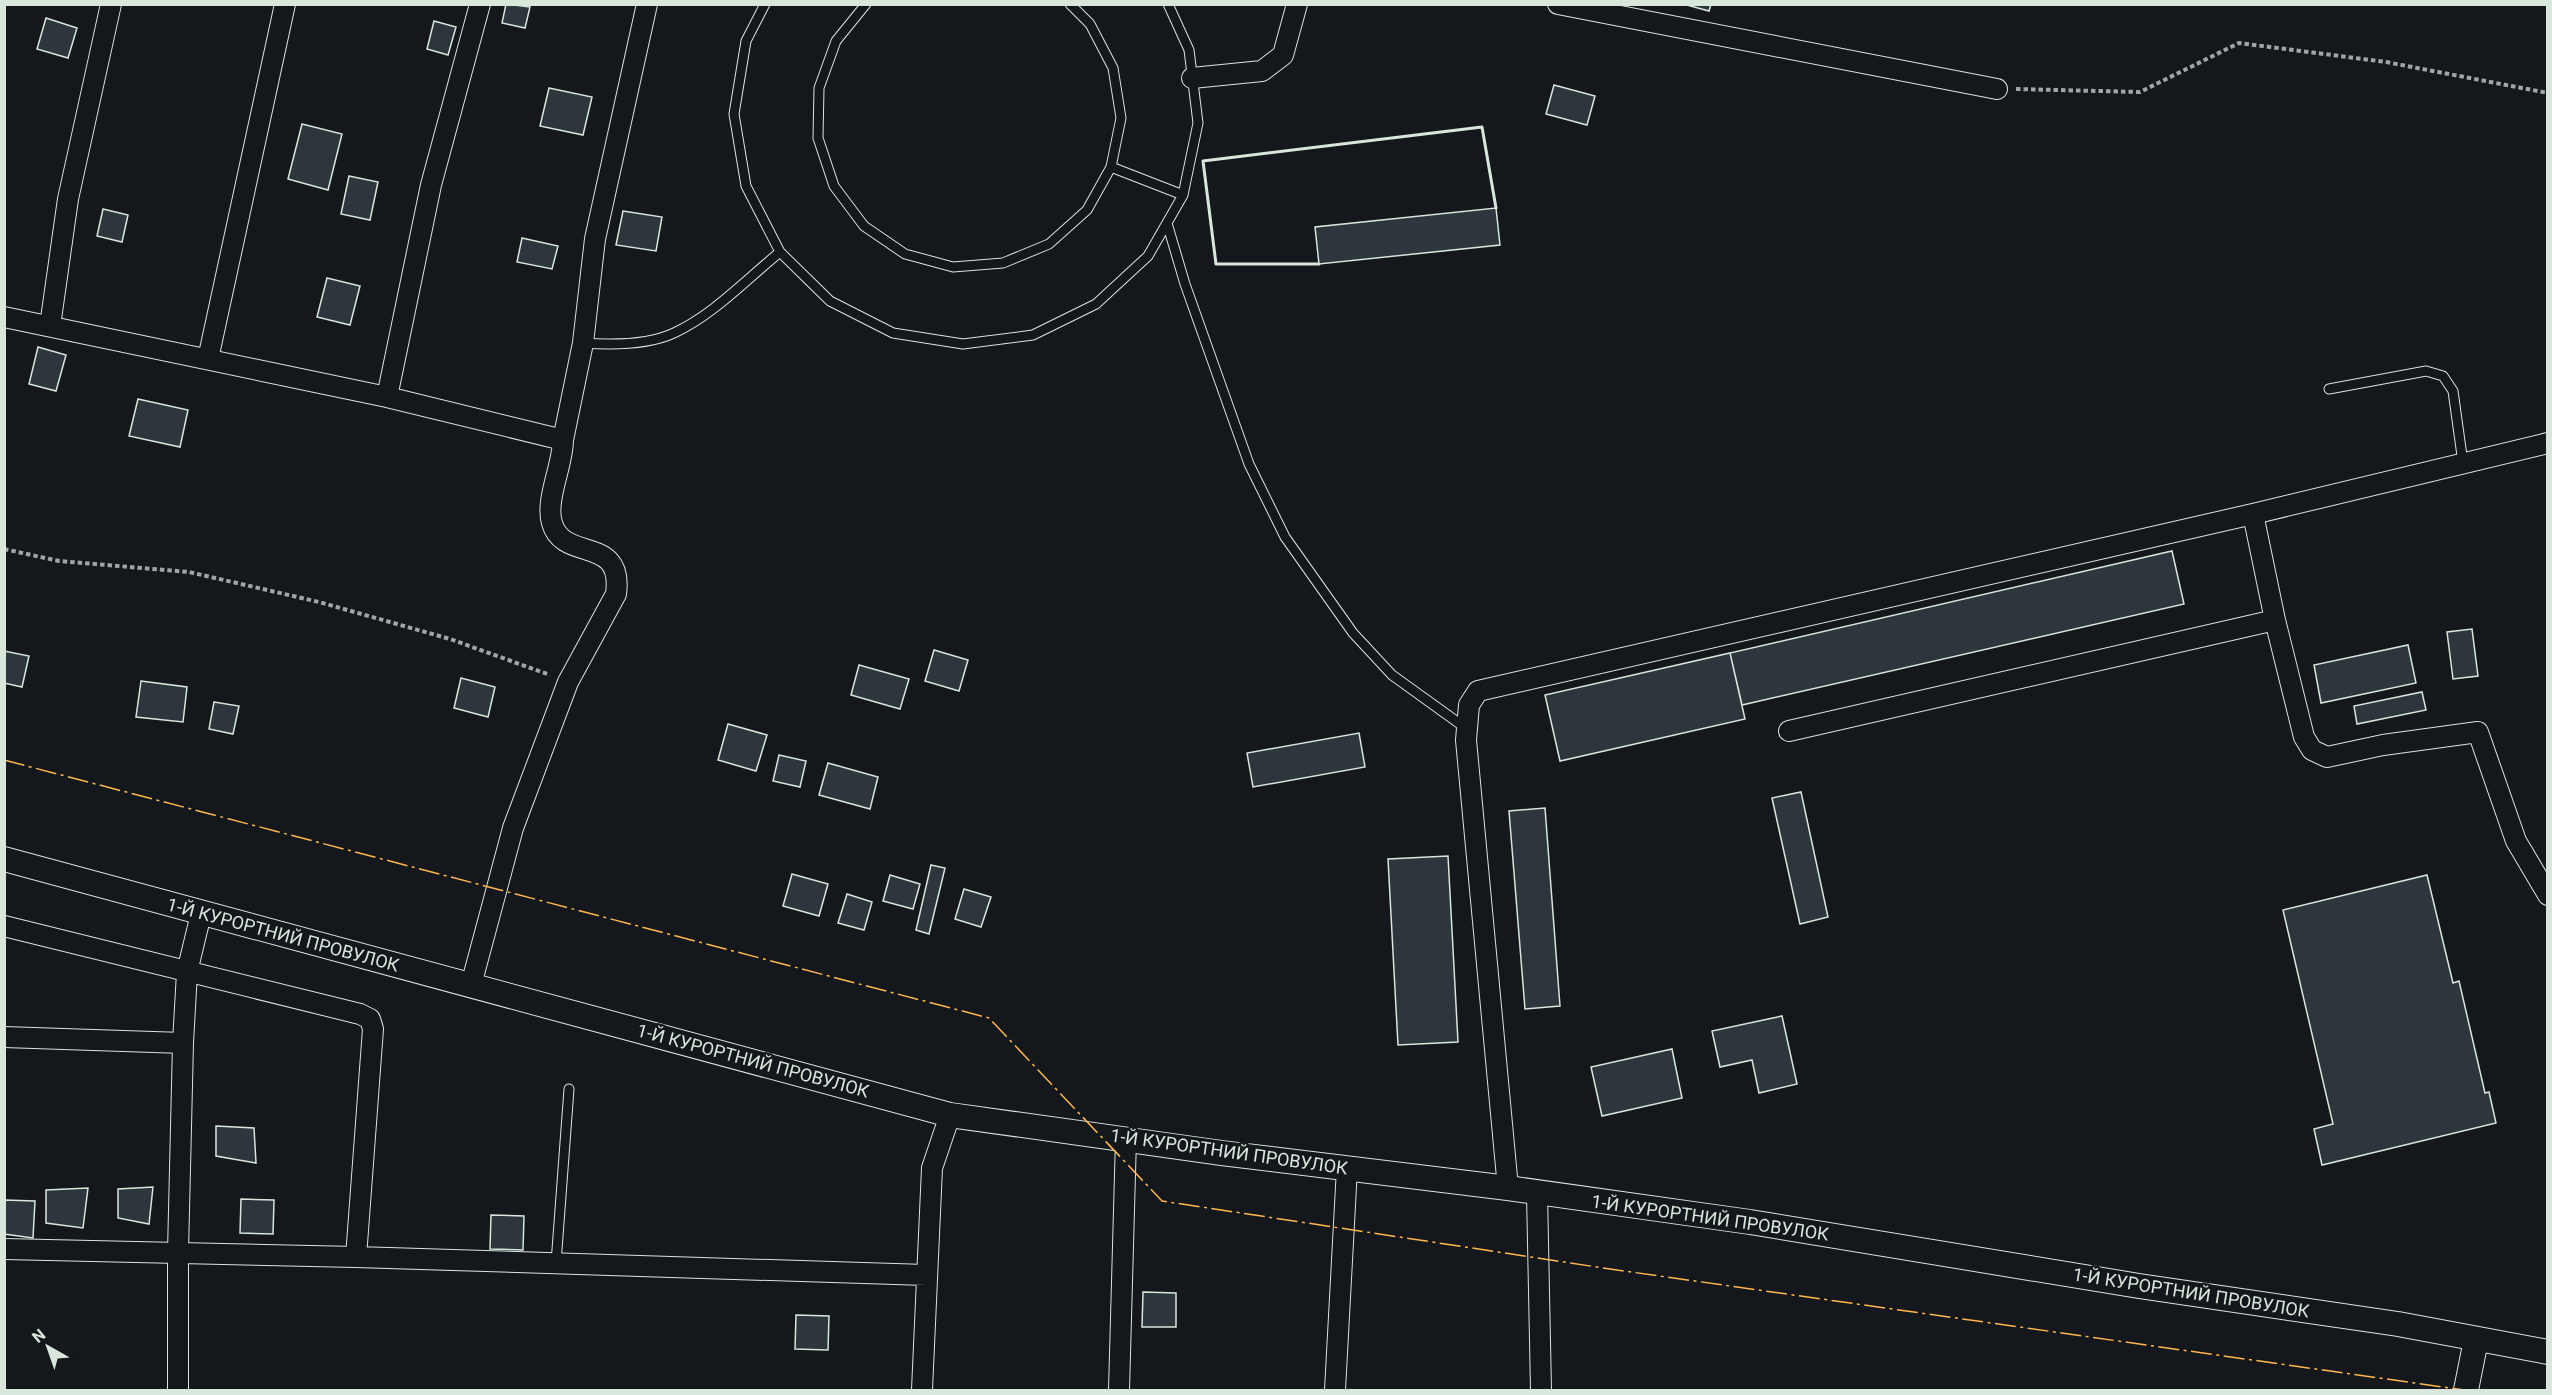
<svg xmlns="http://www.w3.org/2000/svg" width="2552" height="1395" viewBox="0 0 2552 1395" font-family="Roboto,sans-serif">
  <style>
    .building { fill: #2c363c; stroke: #d8e6dc; stroke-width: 1.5 }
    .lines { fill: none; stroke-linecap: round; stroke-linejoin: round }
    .service-casing { stroke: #d8e6dc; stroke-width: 11 }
    .minor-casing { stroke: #d8e6dc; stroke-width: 22 }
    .tertiary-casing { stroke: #d8e6dc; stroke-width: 26 }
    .path { stroke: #9da8a2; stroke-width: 4; stroke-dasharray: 4.5 3; stroke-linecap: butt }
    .service { stroke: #14181c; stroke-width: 9 }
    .minor { stroke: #14181c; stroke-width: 20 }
    .tertiary { stroke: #14181c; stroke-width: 24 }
    .wall { stroke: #d8e6dc; stroke-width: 3 }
    .power { stroke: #ffb74d; stroke-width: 1.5; stroke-dasharray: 21 4.5 3 4.5; stroke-linecap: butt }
    .labels { text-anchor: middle; stroke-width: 4.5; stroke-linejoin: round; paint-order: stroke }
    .street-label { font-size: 18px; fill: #d8e6dc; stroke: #14181c }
  </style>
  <rect width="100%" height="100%" fill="#14181c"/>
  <path class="building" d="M 506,4 L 530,7 L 525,28 L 502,23 Z
    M 1683,4 L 1711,4 L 1709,11 Z
    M 46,18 L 77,28 L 68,58 L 37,49 Z
    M 434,21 L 456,27 L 448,55 L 427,49 Z
    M 1554,85 L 1595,96 L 1587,125 L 1546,114 Z
    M 549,88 L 592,97 L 583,135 L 540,126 Z
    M 302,124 L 342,134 L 328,190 L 288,179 Z
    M 349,176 L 378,182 L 370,220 L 341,214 Z
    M 1496,208 L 1500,245 L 1319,264 L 1315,227 Z
    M 103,209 L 128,215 L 122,242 L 97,236 Z
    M 623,211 L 662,217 L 656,251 L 616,245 Z
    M 522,238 L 558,246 L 552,269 L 517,262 Z
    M 327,278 L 360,286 L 350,325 L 317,317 Z
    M 38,347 L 66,355 L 56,391 L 29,384 Z
    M 138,399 L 188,410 L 180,447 L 129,436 Z
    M 2172,551 L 2184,604 L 1742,705 L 1730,653 Z
    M 2472,629 L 2478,676 L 2453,679 L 2447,632 Z
    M 2408,645 L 2416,683 L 2321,703 L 2314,665 Z
    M 934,650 L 968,660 L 959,691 L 925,681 Z
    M 4,651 L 29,656 L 22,687 L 4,683 Z
    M 1730,653 L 1745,719 L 1560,761 L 1545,695 Z
    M 859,665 L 909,679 L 900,709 L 851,695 Z
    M 461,678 L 495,687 L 488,717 L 454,708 Z
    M 141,681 L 187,687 L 183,722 L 136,717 Z
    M 2422,692 L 2426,710 L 2357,724 L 2354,706 Z
    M 214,702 L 239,706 L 233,734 L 209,729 Z
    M 728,724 L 767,735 L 756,771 L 718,760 Z
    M 1359,733 L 1365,767 L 1253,787 L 1247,753 Z
    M 779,755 L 806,761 L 800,787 L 773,781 Z
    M 828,763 L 878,777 L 870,809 L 819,795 Z
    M 1801,792 L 1828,917 L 1800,924 L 1772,798 Z
    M 1545,808 L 1560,1006 L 1525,1009 L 1509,811 Z
    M 1448,856 L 1458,1042 L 1398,1045 L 1388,859 Z
    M 931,865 L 945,868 L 929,934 L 916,930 Z
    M 792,874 L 828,884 L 819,916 L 783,906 Z
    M 890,875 L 920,884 L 913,909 L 883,901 Z
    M 2427,875 L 2453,983 L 2459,981 L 2485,1093 L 2489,1092 L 2496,1123 L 2322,1165 L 2314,1129 L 2333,1124 L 2283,910 Z
    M 964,889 L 991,897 L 981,927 L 955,919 Z
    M 847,894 L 872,902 L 864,930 L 838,923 Z
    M 1782,1016 L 1797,1084 L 1759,1093 L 1752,1060 L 1720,1067 L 1712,1031 Z
    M 1672,1049 L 1682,1098 L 1602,1116 L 1591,1067 Z
    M 216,1126 L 254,1128 L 256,1163 L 216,1156 Z
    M 153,1187 L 149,1224 L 118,1218 L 118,1189 Z
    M 88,1188 L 83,1228 L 46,1223 L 46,1190 Z
    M 241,1199 L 274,1200 L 273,1234 L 240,1233 Z
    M 4,1200 L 35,1201 L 33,1238 L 4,1234 Z
    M 491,1215 L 524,1216 L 523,1250 L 490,1249 Z
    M 1143,1292 L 1176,1293 L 1176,1327 L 1142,1327 Z
    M 796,1315 L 829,1316 L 828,1350 L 795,1349 Z"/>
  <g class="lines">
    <defs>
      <path id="service" d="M 765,4 L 746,41 L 734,114 L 746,186 L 780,252 L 830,301 L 893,333 L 963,344 L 1033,335 L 1096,304 L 1148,256 L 1183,195 L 1198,123 L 1189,50 L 1168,4
        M 866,4 L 836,41 L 819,88 L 818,138 L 834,186 L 864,226 L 905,254 L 953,267 L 1003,263 L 1049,244 L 1087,210 L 1111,167 L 1121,118 L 1113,68 L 1090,24 L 1070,4
        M 1111,167 L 1183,195
        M 1167,223 L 1185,284 L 1249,464 L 1285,537 L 1353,633 L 1392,675 L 1467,729
        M 583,343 C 610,345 648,345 674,333 C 713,315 747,279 780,252
        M 2329,389 L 2426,371 L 2443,376 L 2453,391 L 2463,463
        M 556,1263 L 569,1089"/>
      <path id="minor" d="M 1558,4 L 1997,89
        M 1192,78 L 1262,71 L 1283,55 L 1297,4
        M 4,317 L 387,397 L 563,440 L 583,343 L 595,239 L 647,4
        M 50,326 L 68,199 L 111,4
        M 208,359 L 285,4
        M 387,397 L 431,185 L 480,4
        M 2275,620 L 2304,737 L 2312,750 L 2327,757 L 2383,745 L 2478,732 L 2516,841 L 2548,895
        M 1789,731 L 2275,620 L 2253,514
        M 4,926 L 360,1014 L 370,1019 L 373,1029 L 356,1257
        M 471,985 L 513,828 L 568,682 L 616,594 C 624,534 563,563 552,523 C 545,500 563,465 563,440
        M 4,1037 L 183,1043
        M 1508,1188 L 1466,740 L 1469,705 L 1478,691 L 2253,514 L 2548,443
        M 1537,1193 L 1541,1390
        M 4,1249 L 356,1257 L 926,1275
        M 178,1390 L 178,1252 L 183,1043 L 187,972 L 201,914
        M 922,1390 L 932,1168 L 950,1115
        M 1119,1390 L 1126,1138
        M 1335,1390 L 1347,1168"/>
      <path id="tertiary" d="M 4,859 L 950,1115 L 1222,1153 L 1508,1188 L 1750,1222 L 2139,1286 L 2398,1324 L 2548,1352
        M 2466,1390 L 2476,1340"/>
    </defs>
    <use href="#service" class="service-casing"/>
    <use href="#minor" class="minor-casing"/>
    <use href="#tertiary" class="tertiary-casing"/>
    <path class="path" d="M 2016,89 L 2140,92 L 2239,43 L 2386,62 L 2548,93
      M 4,549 L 59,561 L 189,572 L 319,602 L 450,639 L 550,675"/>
    <use href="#service" class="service"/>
    <use href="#minor" class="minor"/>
    <use href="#tertiary" class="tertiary"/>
    <path class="wall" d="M 1319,264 L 1216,264 L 1203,161 L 1482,127 L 1496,208"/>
    <path class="power" d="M 4,760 L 989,1018 L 1162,1201 L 1610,1269 L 2464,1390"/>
  </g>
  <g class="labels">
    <g class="street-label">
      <text transform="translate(283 935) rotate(15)" y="6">1-Й КУРОРТНИЙ ПРОВУЛОК</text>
      <text transform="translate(753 1061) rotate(15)" y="6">1-Й КУРОРТНИЙ ПРОВУЛОК</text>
      <text transform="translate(1229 1152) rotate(8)" y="6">1-Й КУРОРТНИЙ ПРОВУЛОК</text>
      <text transform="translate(1710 1218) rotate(8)" y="6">1-Й КУРОРТНИЙ ПРОВУЛОК</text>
      <text transform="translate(2191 1293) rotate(9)" y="6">1-Й КУРОРТНИЙ ПРОВУЛОК</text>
    </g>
  </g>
  <rect width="2552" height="1395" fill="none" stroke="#d8e6dc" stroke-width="12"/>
  <g transform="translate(48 1347) rotate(320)" stroke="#14181c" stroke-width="4.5" paint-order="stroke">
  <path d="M0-4.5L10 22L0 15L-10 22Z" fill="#d8e6dc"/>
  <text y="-9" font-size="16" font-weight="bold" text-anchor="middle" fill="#d8e6dc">N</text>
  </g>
</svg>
